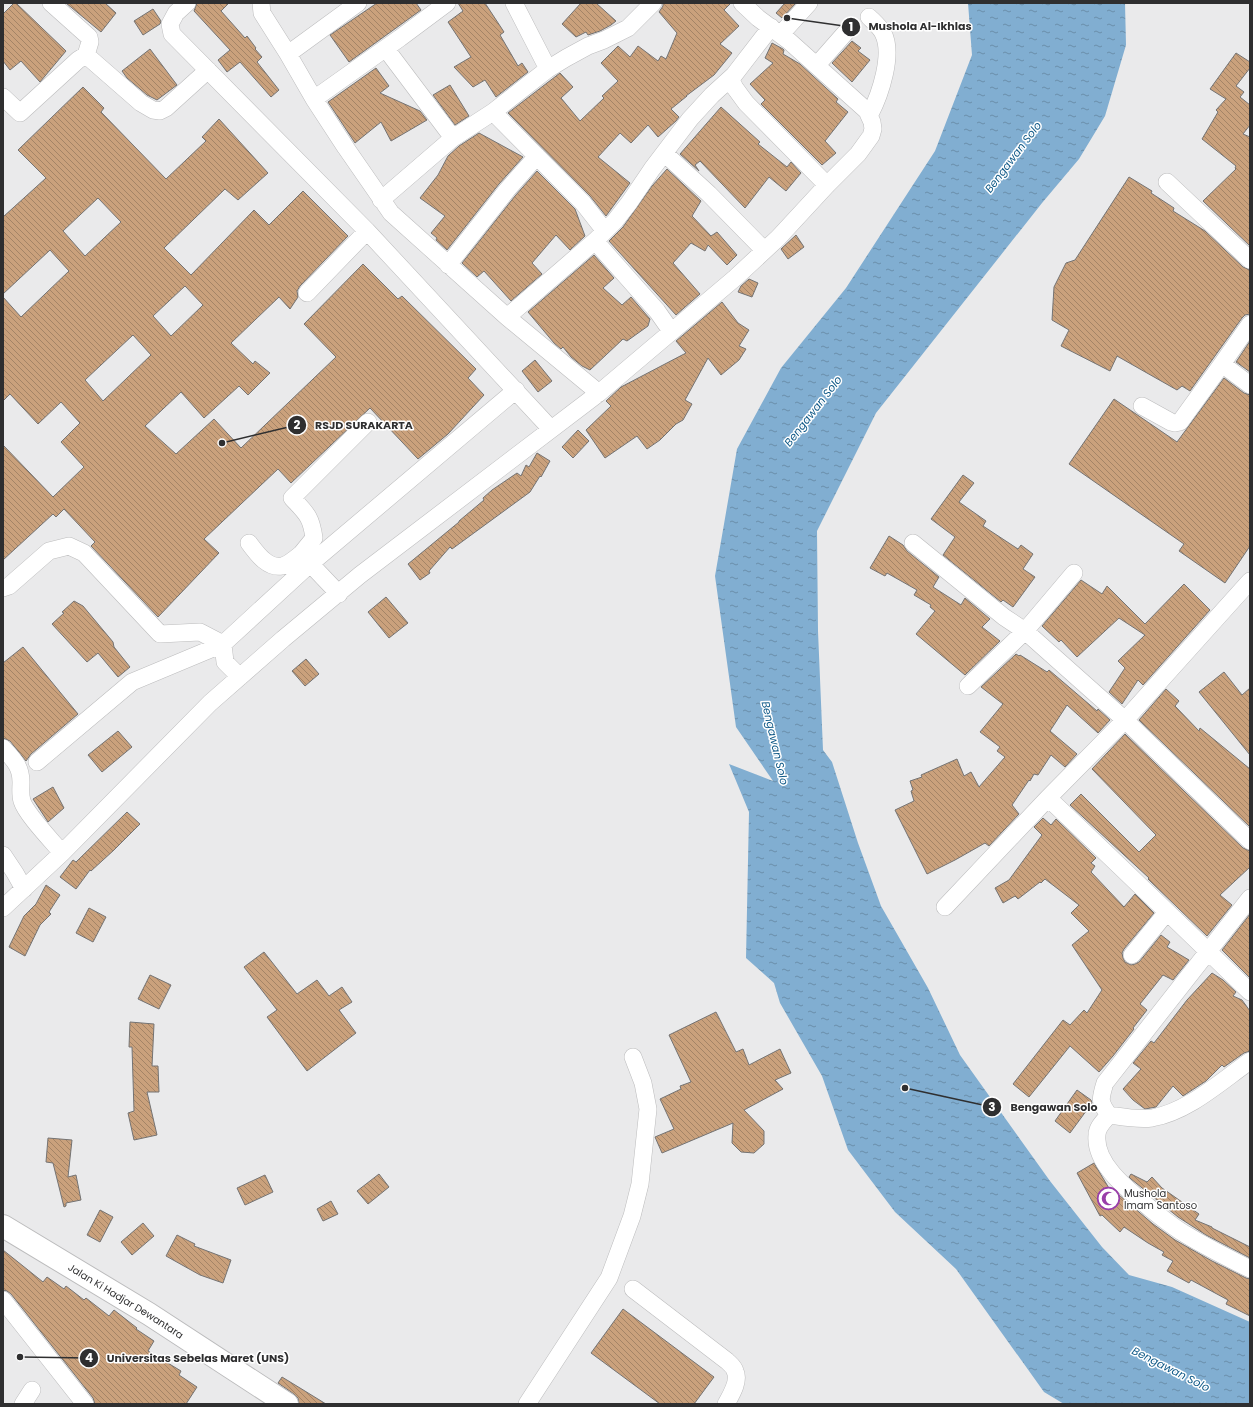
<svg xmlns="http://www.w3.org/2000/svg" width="1253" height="1407" viewBox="0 0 1253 1407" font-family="Poppins,sans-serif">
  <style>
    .water { fill: url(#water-ripples) }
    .building { fill: url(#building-back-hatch); stroke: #747373; fill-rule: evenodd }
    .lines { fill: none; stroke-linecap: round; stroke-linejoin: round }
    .minor-casing { stroke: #bcbcbd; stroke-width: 18 }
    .major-casing { stroke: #bcbcbd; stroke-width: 24 }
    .minor { stroke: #fff; stroke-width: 17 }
    .major { stroke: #fff; stroke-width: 22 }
    .labels { text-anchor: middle; stroke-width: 3; stroke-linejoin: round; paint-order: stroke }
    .poi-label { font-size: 10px; fill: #2f2f30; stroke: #fff; text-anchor: start }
    .street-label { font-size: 10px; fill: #2f2f30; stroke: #fff }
    .water-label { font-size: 11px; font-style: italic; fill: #0f5987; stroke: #fff }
    .leader { fill: none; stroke: #2f2f30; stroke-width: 1.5 }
    .callout-dot { fill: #2f2f30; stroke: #fff; stroke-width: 1.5 }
    .mark-label { font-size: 12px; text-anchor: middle; font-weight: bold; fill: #fff }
    .callout-label { font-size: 11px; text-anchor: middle; font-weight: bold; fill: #2f2f30; stroke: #fff; stroke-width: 3; stroke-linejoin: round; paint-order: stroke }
  </style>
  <defs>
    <pattern id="water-ripples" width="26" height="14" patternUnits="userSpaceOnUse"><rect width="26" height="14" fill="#81aed1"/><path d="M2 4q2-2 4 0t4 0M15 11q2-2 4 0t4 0" fill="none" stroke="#6a8eaa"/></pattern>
    <pattern id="building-back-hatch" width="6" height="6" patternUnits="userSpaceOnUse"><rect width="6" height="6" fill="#caa17c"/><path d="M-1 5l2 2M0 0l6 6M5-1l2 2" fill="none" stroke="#a48466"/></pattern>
  </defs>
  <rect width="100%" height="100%" fill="#eaeaeb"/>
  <path class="water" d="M 968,3 L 1125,3 L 1126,45 L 1105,116 L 1079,159 L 1042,203 L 876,413 L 817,531 L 818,631 L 823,750 L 832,762 L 858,843 L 881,906 L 928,988 L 960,1055 L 1050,1181 L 1102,1247 L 1129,1275 L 1172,1287 L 1250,1322 L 1250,1404 L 1064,1404 L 1044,1392 L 956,1269 L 895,1212 L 848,1150 L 822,1076 L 780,1003 L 774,983 L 746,958 L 749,812 L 729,764 L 773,781 L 736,727 L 715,576 L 737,449 L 781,368 L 846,288 L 935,151 L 972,55 Z"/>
  <path class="building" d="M 14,3 L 16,3 L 66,51 L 40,82 L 21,61 L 10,70 L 3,61 L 3,14 Z
    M 66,3 L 105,3 L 116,13 L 101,32 Z
    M 197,3 L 229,3 L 221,11 L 245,38 L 247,36 L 256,48 L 255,49 L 262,57 L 257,62 L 279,90 L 271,97 L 240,62 L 227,72 L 218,60 L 230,50 L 194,11 Z
    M 377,3 L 416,3 L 421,10 L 349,62 L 330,35 Z
    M 458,3 L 485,3 L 504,32 L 500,35 L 518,66 L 522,63 L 528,72 L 496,97 L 485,80 L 473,87 L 454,67 L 471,57 L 448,22 L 463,11 Z
    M 581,3 L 596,3 L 616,21 L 611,25 L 600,31 L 588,35 L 586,32 L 576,37 L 562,24 Z
    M 663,3 L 731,3 L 724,10 L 739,26 L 720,44 L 732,53 L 714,75 L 686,96 L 687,96 L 671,109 L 679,117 L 676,121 L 658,137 L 648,125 L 631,143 L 620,133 L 598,157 L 630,183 L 606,216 L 590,196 L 508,113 L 560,73 L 573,87 L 561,98 L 580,121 L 604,98 L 602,96 L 618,81 L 601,63 L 618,46 L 630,57 L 638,46 L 658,61 L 661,56 L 666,59 L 677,33 L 659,12 L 663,6 Z
    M 785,3 L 796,3 L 782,18 L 776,13 Z
    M 153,9 L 161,21 L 160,24 L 143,35 L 134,21 Z
    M 852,41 L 861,48 L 858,51 L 870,60 L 852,82 L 832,63 Z
    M 772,43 L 783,49 L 784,50 L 783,54 L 800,64 L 838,99 L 836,102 L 848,112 L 825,141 L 836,153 L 822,165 L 761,104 L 765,100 L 750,84 L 773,63 L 765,58 Z
    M 150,49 L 177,85 L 157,100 L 147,95 L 127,78 L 122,71 Z
    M 1236,53 L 1250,62 L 1250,68 L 1236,86 L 1244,92 L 1240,97 L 1250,105 L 1250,125 L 1243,134 L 1250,137 L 1250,246 L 1203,201 L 1236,169 L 1235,168 L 1236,166 L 1202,139 L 1218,112 L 1216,110 L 1226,99 L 1210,89 Z
    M 376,68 L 389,86 L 380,93 L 420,111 L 427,120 L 391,141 L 381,122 L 355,143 L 328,102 Z
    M 450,85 L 469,116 L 455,125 L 433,95 Z
    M 83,87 L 104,108 L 101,112 L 166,179 L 206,141 L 202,137 L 219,119 L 268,173 L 238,200 L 225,189 L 164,248 L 191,275 L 254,210 L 269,225 L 303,191 L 348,236 L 300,286 L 297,291 L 298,297 L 290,309 L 279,297 L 231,343 L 253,364 L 255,361 L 270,373 L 248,395 L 239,386 L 204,418 L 181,392 L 145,426 L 176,454 L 214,419 L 241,448 L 336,357 L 304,324 L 363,264 L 398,299 L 402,296 L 476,369 L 468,378 L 484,395 L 448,434 L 418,459 L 370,408 L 291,483 L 278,469 L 204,539 L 219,553 L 158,617 L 91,546 L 95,542 L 64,509 L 56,517 L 53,514 L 3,560 L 3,445 L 53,497 L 84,467 L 61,442 L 80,423 L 61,402 L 38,424 L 10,394 L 3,401 L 3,297 L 21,317 L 69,271 L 50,250 L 3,294 L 3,217 L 46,178 L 18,150 ZM 98,198 L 121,222 L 85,256 L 63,231 ZM 185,286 L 203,305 L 171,336 L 153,316 ZM 133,335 L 151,355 L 103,401 L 85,380 Z
    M 721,107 L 760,142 L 758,144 L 787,167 L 791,162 L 801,173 L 786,191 L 769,177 L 745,208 L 700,161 L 695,165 L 699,171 L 680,154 Z
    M 479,133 L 523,157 L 499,184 L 447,250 L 436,240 L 437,238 L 431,233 L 445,216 L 420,198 L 438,175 L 448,156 L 459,146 Z
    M 667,169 L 701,201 L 692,216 L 711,236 L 717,232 L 737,255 L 727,265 L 708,245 L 705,251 L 691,243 L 673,263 L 700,294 L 676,315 L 609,241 L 623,227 L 652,186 Z
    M 537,171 L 575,209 L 585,236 L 570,250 L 556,235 L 532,263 L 542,274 L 511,301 L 484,271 L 477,277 L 462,263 L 515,196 Z
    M 1129,177 L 1152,191 L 1151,193 L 1174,208 L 1173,211 L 1205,231 L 1243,267 L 1250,270 L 1250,314 L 1245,315 L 1242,318 L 1190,391 L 1182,386 L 1177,390 L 1117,356 L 1110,371 L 1061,346 L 1069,330 L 1052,320 L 1054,287 L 1066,263 L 1075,260 Z
    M 796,235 L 804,247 L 788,259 L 781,249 Z
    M 594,255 L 614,278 L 603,288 L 622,305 L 631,297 L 650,319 L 648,326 L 627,341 L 623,339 L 590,370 L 582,366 L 571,357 L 563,347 L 561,349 L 554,343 L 528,312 Z
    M 749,279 L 758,283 L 752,297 L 738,292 L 741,286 Z
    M 722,302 L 738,323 L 749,330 L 739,346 L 746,349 L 739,360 L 721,375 L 708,358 L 685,400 L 692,404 L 683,420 L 676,424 L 660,440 L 647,449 L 637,436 L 605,458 L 586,430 L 611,406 L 606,401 L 621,387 L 686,353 L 676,341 Z
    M 1250,341 L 1250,372 L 1236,362 Z
    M 535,360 L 552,381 L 538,392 L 522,371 Z
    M 1224,378 L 1244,393 L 1250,395 L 1250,546 L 1225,583 L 1179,551 L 1184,544 L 1069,464 L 1114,399 L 1177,442 Z
    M 578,430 L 589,441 L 573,458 L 562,447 Z
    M 537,453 L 550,461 L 541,477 L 540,476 L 530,492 L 452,549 L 450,547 L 429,571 L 430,573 L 420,580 L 408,564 L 459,522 L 459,521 L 484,500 L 483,498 L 492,490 L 517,473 L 521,476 L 526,465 L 529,467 Z
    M 963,475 L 974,483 L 959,502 L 986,521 L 983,526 L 1018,549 L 1021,545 L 1033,554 L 1023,569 L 1035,577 L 1013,607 L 1003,600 L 1001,602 L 943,555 L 955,537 L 931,519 Z
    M 889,536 L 903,545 L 907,551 L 939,577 L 933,587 L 961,605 L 965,598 L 990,619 L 982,627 L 1000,641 L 965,675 L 916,634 L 935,611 L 930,607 L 931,605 L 914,595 L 917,590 L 887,573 L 885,576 L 870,568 Z
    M 1081,580 L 1102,594 L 1107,586 L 1145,624 L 1184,584 L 1210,610 L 1143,685 L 1138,680 L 1122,704 L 1109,692 L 1125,668 L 1118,661 L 1145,635 L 1119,618 L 1077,657 L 1061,640 L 1059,642 L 1042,626 Z
    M 386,597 L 408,623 L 389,638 L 368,612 Z
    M 74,601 L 83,606 L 113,642 L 114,647 L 130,667 L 118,677 L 98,653 L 87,662 L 52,624 L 64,613 L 62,612 Z
    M 23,647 L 78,714 L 31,754 L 26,761 L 10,741 L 3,738 L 3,663 Z
    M 1016,654 L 1019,656 L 1020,655 L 1047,672 L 1049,670 L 1097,711 L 1098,709 L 1110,720 L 1098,733 L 1067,705 L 1050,731 L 1077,754 L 1065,767 L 1051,755 L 1038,775 L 1034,774 L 1030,781 L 1029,780 L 1012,805 L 1019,814 L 989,846 L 985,843 L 955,860 L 927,874 L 895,810 L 914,801 L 911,791 L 913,790 L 910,781 L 922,777 L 921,775 L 957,759 L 964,776 L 971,772 L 979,787 L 1005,757 L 997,751 L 1000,747 L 980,732 L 1003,704 L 981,687 Z
    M 306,659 L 319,674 L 305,686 L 292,671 Z
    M 1224,672 L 1242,695 L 1250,688 L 1250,755 L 1199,692 Z
    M 1166,689 L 1179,701 L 1175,706 L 1199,731 L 1200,728 L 1250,769 L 1250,827 L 1139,720 Z
    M 118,731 L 132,747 L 102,772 L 88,755 Z
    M 1125,734 L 1243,848 L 1250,851 L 1250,867 L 1220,895 L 1232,905 L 1207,936 L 1148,879 L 1149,878 L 1070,805 L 1081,794 L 1139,852 L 1156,835 L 1092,769 Z
    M 53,787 L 64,808 L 48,822 L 33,799 Z
    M 127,812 L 140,824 L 114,850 L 91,871 L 90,870 L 76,889 L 60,877 L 73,860 L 76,862 Z
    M 1043,818 L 1051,825 L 1056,819 L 1096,858 L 1091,863 L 1095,866 L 1091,872 L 1124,907 L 1135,894 L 1154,913 L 1124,949 L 1122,953 L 1123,958 L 1125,962 L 1131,965 L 1135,964 L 1139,962 L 1161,935 L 1170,942 L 1167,947 L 1189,960 L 1173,980 L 1163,975 L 1140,1004 L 1147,1010 L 1133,1028 L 1134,1029 L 1113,1056 L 1099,1072 L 1070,1046 L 1029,1097 L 1013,1084 L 1063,1020 L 1070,1025 L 1084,1010 L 1087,1013 L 1102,990 L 1072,945 L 1089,931 L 1071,913 L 1079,905 L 1045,879 L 1041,883 L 1040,882 L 1018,899 L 1015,896 L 1003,903 L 995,888 L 1009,880 L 1042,835 L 1034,827 Z
    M 46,885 L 60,895 L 49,912 L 51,914 L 40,925 L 25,956 L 9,947 L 24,916 L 36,904 Z
    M 89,908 L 106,917 L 93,942 L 76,933 Z
    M 1250,914 L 1250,978 L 1222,950 Z
    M 264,952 L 297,994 L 317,980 L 329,996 L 342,987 L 352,1002 L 339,1010 L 356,1033 L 307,1071 L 267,1017 L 277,1010 L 244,967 Z
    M 1212,973 L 1223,980 L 1236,992 L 1233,996 L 1242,1000 L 1250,1011 L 1250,1051 L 1244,1053 L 1224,1067 L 1222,1065 L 1206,1081 L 1186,1094 L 1183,1096 L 1173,1086 L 1156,1107 L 1145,1109 L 1133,1100 L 1123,1089 L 1141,1069 L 1133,1063 L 1151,1041 L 1154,1043 L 1187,1000 Z
    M 150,975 L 171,985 L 159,1009 L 138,999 Z
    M 716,1012 L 736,1052 L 743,1049 L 749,1065 L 780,1049 L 791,1073 L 775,1080 L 783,1089 L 744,1110 L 764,1131 L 764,1144 L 754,1153 L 741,1152 L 732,1143 L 733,1123 L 662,1153 L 655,1137 L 674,1129 L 660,1099 L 681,1089 L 680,1086 L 691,1082 L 669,1035 Z
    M 130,1022 L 154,1024 L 152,1066 L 158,1066 L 159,1092 L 147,1092 L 157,1135 L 134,1140 L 128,1113 L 134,1111 L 132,1047 L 129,1047 Z
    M 1077,1090 L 1091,1100 L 1092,1103 L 1070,1133 L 1055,1121 Z
    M 48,1138 L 72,1140 L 68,1177 L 76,1175 L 81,1200 L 66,1203 L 66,1206 L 64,1207 L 53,1163 L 46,1162 Z
    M 1094,1163 L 1116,1200 L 1119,1195 L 1153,1224 L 1175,1240 L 1212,1261 L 1246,1278 L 1250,1279 L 1250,1316 L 1226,1304 L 1228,1300 L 1191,1280 L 1189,1283 L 1167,1271 L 1173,1261 L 1162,1255 L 1164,1252 L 1148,1243 L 1124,1227 L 1120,1232 L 1102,1215 L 1100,1216 L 1077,1173 Z
    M 379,1174 L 389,1187 L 368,1204 L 357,1191 Z
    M 1131,1174 L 1147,1182 L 1152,1177 L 1162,1188 L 1199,1214 L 1195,1220 L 1212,1227 L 1212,1228 L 1250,1247 L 1250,1258 L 1206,1235 L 1178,1217 L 1131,1179 L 1129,1177 Z
    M 265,1175 L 273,1192 L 245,1205 L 237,1188 Z
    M 331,1201 L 338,1214 L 323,1221 L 317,1209 Z
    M 100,1210 L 113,1217 L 100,1242 L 87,1235 Z
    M 143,1223 L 154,1236 L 132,1255 L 121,1242 Z
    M 177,1235 L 195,1244 L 194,1246 L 231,1260 L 223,1283 L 200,1275 L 166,1256 Z
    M 3,1250 L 43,1282 L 47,1277 L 64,1289 L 66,1286 L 84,1300 L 86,1298 L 109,1316 L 114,1310 L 137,1328 L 136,1329 L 154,1341 L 148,1351 L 181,1371 L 179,1375 L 197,1387 L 186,1404 L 95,1404 L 93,1398 L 11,1294 L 7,1291 L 3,1290 Z
    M 623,1309 L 714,1377 L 694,1404 L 660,1404 L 591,1353 Z
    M 282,1377 L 300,1388 L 326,1404 L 299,1404 L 298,1398 L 294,1394 L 278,1383 Z"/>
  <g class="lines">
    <defs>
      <path id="minor" d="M 51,3 L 89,37 L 90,42 L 86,55
        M 187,3 L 176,13 L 170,24 L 172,34 L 367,231 L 551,429
        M 261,3 L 262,13 L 288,54 L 314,99 L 346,148 L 391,213 L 507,317 L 599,393
        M 514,3 L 548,69
        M 869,17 C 874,22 880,27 883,33 C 894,54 880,95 870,114
        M 781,34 L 809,3
        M 386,49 L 453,138
        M 288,54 L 358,3
        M 817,65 L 846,32
        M 730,79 L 735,88 L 746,103 L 827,185
        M 3,97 L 20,113 L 78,60 L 86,55 L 141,103 L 153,110 L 160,111 L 166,108 L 208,70
        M 314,99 L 400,38 L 447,3
        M 493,112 L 583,203 L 605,231
        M 664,153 L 709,194 L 764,250
        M 1167,182 L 1250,260
        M 381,200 L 453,138 L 493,112 L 548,69 L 566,58 L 588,46 L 604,40 L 628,28 L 653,3
        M 595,241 L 657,311 L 671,331
        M 448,265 L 507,190 L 537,156
        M 307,293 L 367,231
        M 507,317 L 595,241 L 615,221 L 629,203 L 652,169 L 690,119 L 712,95 L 734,75 L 771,27
        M 1222,364 L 1250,385
        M 1142,406 L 1171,422 L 1175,423 L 1180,422 L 1222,364 L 1250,324
        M 249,543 C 256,552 267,569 282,566 C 288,565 296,558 301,554
        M 913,543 L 1004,617 L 1025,631 L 1125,720 L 1250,841
        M 3,588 L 9,586 L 49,551 L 69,546 L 84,553 L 160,634 L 200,632 L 223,644 L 310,564 L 516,390
        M 339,594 L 301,554 L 314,538 C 311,516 306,513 292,498 L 368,422
        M 968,686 L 1025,631 L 1074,573
        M 3,748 C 13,759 21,766 21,782 C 21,789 20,795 22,801 C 26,814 52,841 62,853
        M 37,762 L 132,682 L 223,644 L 225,662 L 240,677
        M 1048,798 C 1116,862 1183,927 1250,992
        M 3,855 L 15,873 L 24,889
        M 1250,898 L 1105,1083 C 1100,1099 1099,1102 1109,1115 C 1123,1117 1138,1120 1152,1118 C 1189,1111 1220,1082 1250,1061
        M 945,907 L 1048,798 L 1125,720 L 1250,581
        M 3,908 L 62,853 L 210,703 L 283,639 L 360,575 L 599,393 L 735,278 L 778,238 L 827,185 L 858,154 L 871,136 L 873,129 L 872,122 L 867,111 L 789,41 L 758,18 L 742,3
        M 1132,955 L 1167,912
        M 1109,1115 C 1104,1121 1097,1127 1097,1135 C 1094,1165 1131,1192 1151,1209 C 1162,1218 1173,1227 1185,1234 C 1206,1247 1228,1258 1250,1269
        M 633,1289 L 727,1361 C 730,1364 734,1367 735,1371 C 740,1381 731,1395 726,1404
        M 3,1300 L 85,1404
        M 23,1404 L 32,1390
        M 527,1404 L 609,1278 L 632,1216 L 640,1184 L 648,1109 L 643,1083 L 633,1057"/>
      <g id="major">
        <path id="s1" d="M 3,1226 L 149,1314 L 287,1404"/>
      </g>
    </defs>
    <use href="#minor" class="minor-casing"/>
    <use href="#major" class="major-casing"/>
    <use href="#minor" class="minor"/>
    <use href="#major" class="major"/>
  </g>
  <defs>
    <symbol id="mosque-ring" viewBox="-11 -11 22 22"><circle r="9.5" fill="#fff" stroke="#993ea9" stroke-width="1.5"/><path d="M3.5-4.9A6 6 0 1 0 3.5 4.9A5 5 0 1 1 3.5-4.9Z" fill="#993ea9"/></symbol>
  </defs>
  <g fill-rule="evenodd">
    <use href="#mosque-ring" x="1096" y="1186" width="25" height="25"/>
  </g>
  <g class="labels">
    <g class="poi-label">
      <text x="1124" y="1197">Mushola<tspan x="1124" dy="12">Imam Santoso</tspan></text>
    </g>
    <g class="street-label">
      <text dy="4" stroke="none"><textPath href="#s1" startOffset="144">Jalan Ki Hadjar Dewantara</textPath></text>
    </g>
    <g class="water-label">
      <text transform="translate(1013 157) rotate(-53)" y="4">Bengawan Solo</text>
      <text transform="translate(813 411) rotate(-52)" y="4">Bengawan Solo</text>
      <text transform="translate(775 743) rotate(77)" y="4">Bengawan Solo</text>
      <text transform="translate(1171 1369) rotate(27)" y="4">Bengawan Solo</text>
    </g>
  </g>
  <path class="leader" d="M787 18L851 27M222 443L297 425M905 1088L992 1107M20 1357L89 1358"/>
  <g class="callout-dot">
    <circle cx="787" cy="18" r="4"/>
    <circle cx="222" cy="443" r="4"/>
    <circle cx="905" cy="1088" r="4"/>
    <circle cx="20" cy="1357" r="4"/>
    <circle cx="851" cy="27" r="10"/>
    <circle cx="297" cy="425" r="10"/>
    <circle cx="992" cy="1107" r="10"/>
    <circle cx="89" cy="1358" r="10"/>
  </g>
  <g class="mark-label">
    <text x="851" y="31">1</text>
    <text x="297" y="429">2</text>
    <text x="992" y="1111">3</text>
    <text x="89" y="1362">4</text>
  </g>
  <g class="callout-label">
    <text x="920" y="30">Mushola Al-Ikhlas</text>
    <text x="364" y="429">RSJD SURAKARTA</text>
    <text x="1054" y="1111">Bengawan Solo</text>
    <text x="198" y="1362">Universitas Sebelas Maret (UNS)</text>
  </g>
  <rect width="1253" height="1407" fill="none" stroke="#2f2f30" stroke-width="8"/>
</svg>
